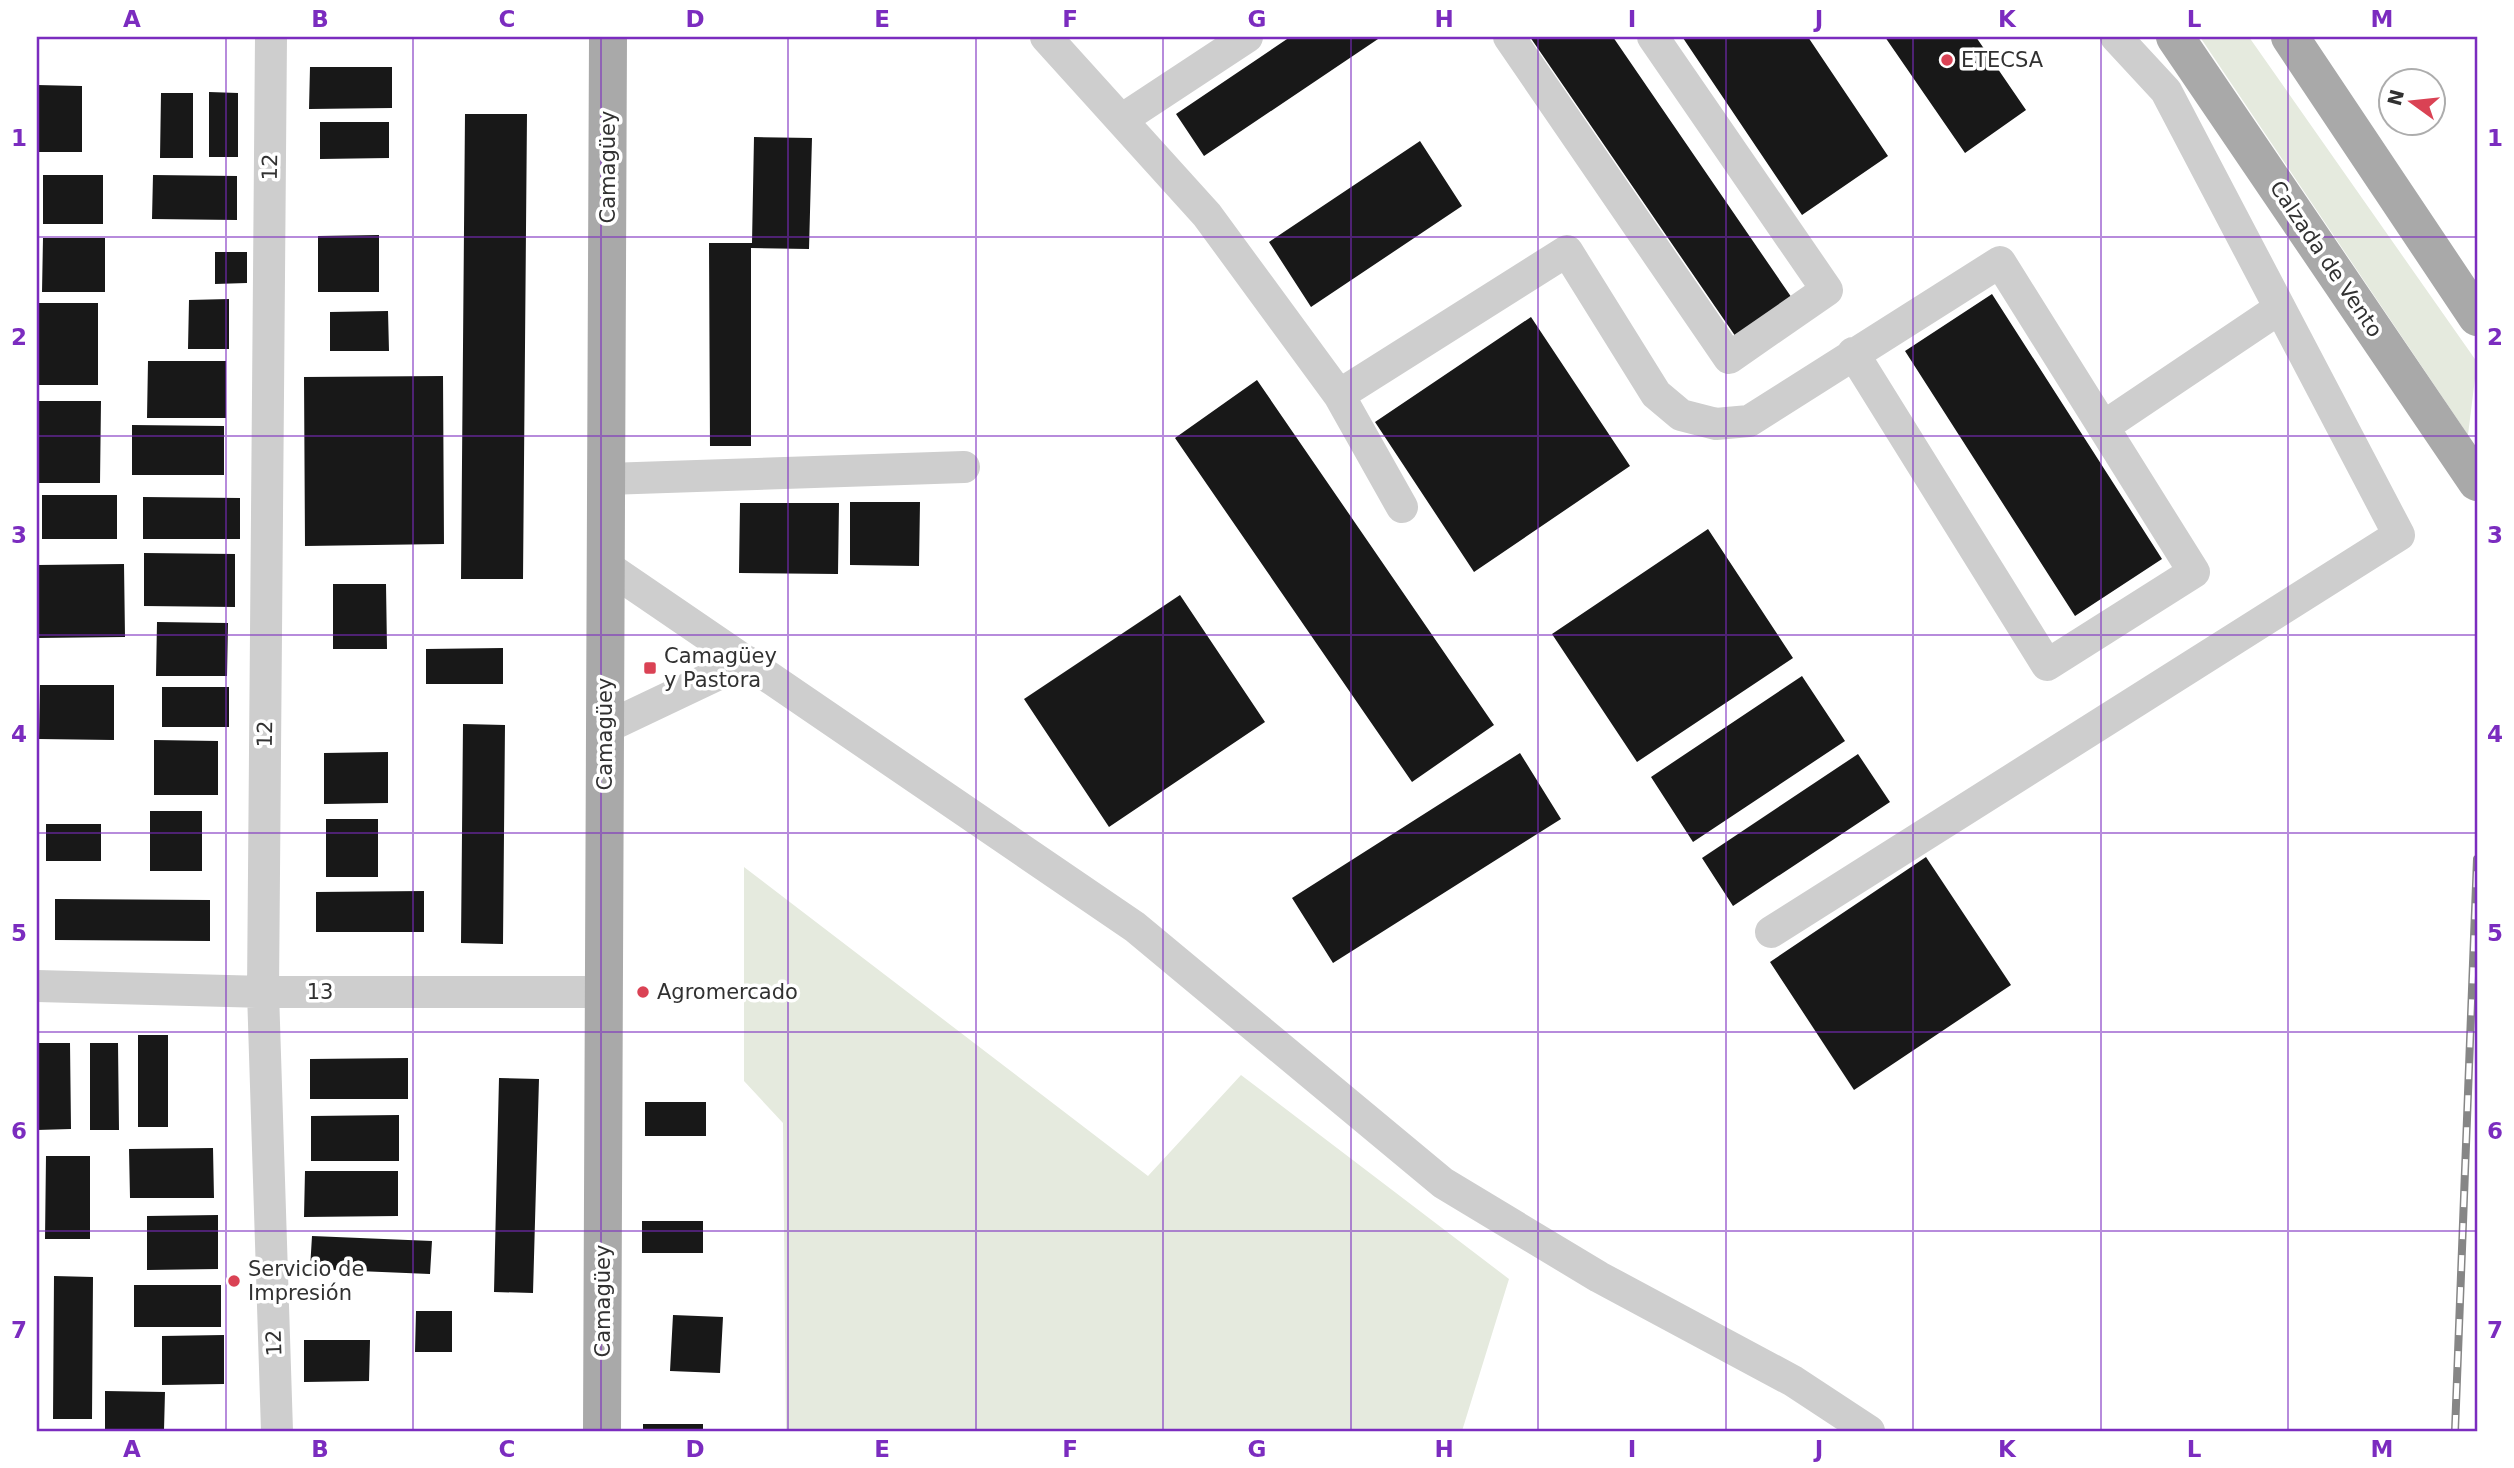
<svg xmlns="http://www.w3.org/2000/svg" width="2514" height="1468" viewBox="0 0 2514 1468" font-family="'DejaVu Sans',sans-serif">
  <style>
    .green { fill: #e5eade }
    .building { fill: #181818 }
    .lines { fill: none; stroke-linecap: round; stroke-linejoin: round }
    .minor { stroke: #cecece; stroke-width: 32 }
    .major { stroke: #a9a9a9; stroke-width: 38 }
    .rail-casing { stroke: #868686; stroke-width: 8 }
    .rail { stroke: #fff; stroke-width: 5; stroke-dasharray: 16; stroke-linecap: butt }
    .grid { fill: none; stroke: #7b2cbf; stroke-width: 2; stroke-opacity: 0.55 }
    .poi-dot { fill: #da4254; stroke: #fff; stroke-width: 2.5 }
    .labels { text-anchor: middle; stroke-width: 7; stroke-linejoin: round; paint-order: stroke }
    .poi-label { font-size: 21px; fill: #313131; stroke: #fff; text-anchor: start }
    .street-label { font-size: 21px; fill: #313131; stroke: #fff }
    .neatline { fill: none; stroke: #7b2cbf; stroke-width: 2.5 }
    .grid-label { font-size: 23px; text-anchor: middle; font-weight: bold; fill: #7b2cbf }
  </style>
  <rect width="100%" height="100%" fill="#fff"/>
  <path class="green" d="M 2200,37 L 2249,37 L 2477,362 L 2468,435 Z
    M 744,867 L 1148,1176 L 1241,1075 L 1509,1279 L 1462,1431 L 786,1431 L 783,1123 L 744,1081 Z"/>
  <path class="building" d="M 1290,37 L 1381,37 L 1204,156 L 1176,114 Z
    M 1530,37 L 1613,37 L 1794,301 L 1738,340 Z
    M 1808,37 L 1888,156 L 1802,215 L 1683,38 Z
    M 1885,37 L 1976,37 L 2026,110 L 1965,153 Z
    M 310,67 L 392,67 L 392,108 L 309,109 Z
    M 37,85 L 82,86 L 82,152 L 37,152 Z
    M 209,92 L 238,93 L 238,157 L 209,157 Z
    M 161,93 L 193,93 L 193,158 L 160,158 Z
    M 465,114 L 527,114 L 523,579 L 461,579 Z
    M 320,122 L 389,122 L 389,158 L 320,159 Z
    M 754,137 L 812,138 L 809,249 L 751,248 L 751,446 L 710,446 L 709,243 L 752,243 Z
    M 1420,141 L 1462,206 L 1311,307 L 1269,242 Z
    M 43,175 L 103,175 L 103,224 L 43,224 Z
    M 153,175 L 237,176 L 237,220 L 152,219 Z
    M 379,235 L 379,292 L 318,292 L 318,236 Z
    M 43,238 L 105,238 L 105,292 L 42,292 Z
    M 215,252 L 247,252 L 247,283 L 215,284 Z
    M 1992,294 L 2162,559 L 2075,616 L 1905,351 Z
    M 229,299 L 229,349 L 188,349 L 189,300 Z
    M 37,303 L 98,303 L 98,385 L 37,385 Z
    M 388,311 L 389,351 L 330,351 L 330,312 Z
    M 1531,317 L 1630,466 L 1474,572 L 1375,422 Z
    M 148,361 L 226,361 L 226,418 L 147,418 Z
    M 443,376 L 444,544 L 305,546 L 304,377 Z
    M 1257,380 L 1494,725 L 1412,782 L 1175,438 Z
    M 39,401 L 101,401 L 100,483 L 39,483 Z
    M 132,425 L 224,426 L 224,475 L 132,475 Z
    M 42,495 L 117,495 L 117,539 L 42,539 Z
    M 143,497 L 240,498 L 240,539 L 143,539 Z
    M 850,502 L 920,502 L 919,566 L 850,565 Z
    M 740,503 L 839,503 L 838,574 L 739,573 Z
    M 1708,529 L 1793,658 L 1637,762 L 1552,634 Z
    M 144,553 L 235,554 L 235,607 L 144,606 Z
    M 124,564 L 125,637 L 37,638 L 37,565 Z
    M 333,584 L 386,584 L 387,649 L 333,649 Z
    M 1180,595 L 1265,722 L 1109,827 L 1024,699 Z
    M 157,622 L 228,623 L 227,676 L 156,676 Z
    M 503,648 L 503,684 L 426,684 L 426,649 Z
    M 1802,676 L 1845,741 L 1693,842 L 1651,777 Z
    M 40,685 L 114,685 L 114,740 L 39,739 Z
    M 162,687 L 229,687 L 229,727 L 162,727 Z
    M 463,724 L 505,725 L 503,944 L 461,943 Z
    M 154,740 L 218,741 L 218,795 L 154,795 Z
    M 388,752 L 388,803 L 324,804 L 324,753 Z
    M 1520,753 L 1561,819 L 1333,963 L 1292,898 Z
    M 1858,754 L 1890,802 L 1733,906 L 1702,858 Z
    M 150,811 L 202,811 L 202,871 L 150,871 Z
    M 326,819 L 378,819 L 378,877 L 326,877 Z
    M 46,824 L 101,824 L 101,861 L 46,861 Z
    M 1926,857 L 2011,985 L 1854,1090 L 1770,962 Z
    M 424,891 L 424,932 L 316,932 L 316,892 Z
    M 55,899 L 210,900 L 210,941 L 55,940 Z
    M 138,1035 L 168,1035 L 168,1127 L 138,1127 Z
    M 37,1043 L 70,1043 L 71,1129 L 37,1130 Z
    M 90,1043 L 118,1043 L 119,1130 L 90,1130 Z
    M 408,1058 L 408,1099 L 310,1099 L 310,1059 Z
    M 499,1078 L 539,1079 L 533,1293 L 494,1292 Z
    M 645,1102 L 706,1102 L 706,1136 L 645,1136 Z
    M 399,1115 L 399,1161 L 311,1161 L 311,1116 Z
    M 213,1148 L 214,1198 L 130,1198 L 129,1149 Z
    M 46,1156 L 90,1156 L 90,1239 L 45,1239 Z
    M 305,1171 L 398,1171 L 398,1216 L 304,1217 Z
    M 218,1215 L 218,1269 L 147,1270 L 147,1216 Z
    M 642,1221 L 703,1221 L 703,1253 L 642,1253 Z
    M 312,1236 L 432,1241 L 430,1274 L 310,1269 Z
    M 54,1276 L 93,1277 L 92,1419 L 53,1419 Z
    M 134,1285 L 221,1285 L 221,1327 L 134,1327 Z
    M 416,1311 L 452,1311 L 452,1352 L 415,1352 Z
    M 673,1315 L 723,1317 L 720,1373 L 670,1371 Z
    M 224,1335 L 224,1384 L 162,1385 L 162,1336 Z
    M 304,1340 L 370,1340 L 369,1381 L 304,1382 Z
    M 105,1391 L 165,1392 L 164,1430 L 105,1429 Z
    M 643,1424 L 703,1424 L 703,1431 L 643,1431 Z"/>
  <g class="lines">
    <path class="minor" d="M 271,37 L 263,992 L 277,1431
      M 1046,37 L 1207,215 L 1339,395 L 1402,507
      M 1509,37 L 1729,358 L 1827,290 L 1653,37
      M 1121,120 L 1247,37
      M 1339,395 L 1567,251 L 1656,394 L 1681,415 L 1716,424 L 1749,421 L 2000,262 L 2194,572 L 2047,665 L 1853,353
      M 2103,427 L 2280,308
      M 607,479 L 964,467
      M 606,566 L 1135,927 L 1443,1183 L 1599,1277 L 1793,1381 L 1869,1431
      M 605,728 L 746,661
      M 1771,932 L 2399,535 L 2166,91 L 2116,37
      M 37,986 L 263,992 L 604,992"/>
    <path class="major" d="M 2175,37 L 2477,482
      M 2290,37 L 2477,317
      M 602,1431 L 608,37"/>
    <defs>
      <path id="rail" d="M 2455,1431 L 2477,859"/>
    </defs>
    <use href="#rail" class="rail-casing"/>
    <use href="#rail" class="rail"/>
  </g>
  <path class="grid" d="M 226,37 L 226,1431M 413,37 L 413,1431M 601,37 L 601,1431M 788,37 L 788,1431M 976,37 L 976,1431M 1163,37 L 1163,1431M 1351,37 L 1351,1431M 1538,37 L 1538,1431M 1726,37 L 1726,1431M 1913,37 L 1913,1431M 2101,37 L 2101,1431M 2288,37 L 2288,1431M 37,237 L 2477,237M 37,436 L 2477,436M 37,635 L 2477,635M 37,833 L 2477,833M 37,1032 L 2477,1032M 37,1231 L 2477,1231"/>
  <g class="poi-dot">
    <circle cx="1947" cy="60" r="7"/>
    <rect x="643" y="661" width="14" height="14" rx="3.5"/>
    <circle cx="643" cy="992" r="7"/>
    <circle cx="234" cy="1281" r="7"/>
  </g>
  <g class="labels">
    <g class="poi-label">
      <text x="1961" y="67">ETECSA</text>
      <text x="664" y="663">Camagüey<tspan x="664" dy="24">y Pastora</tspan></text>
      <text x="657" y="999">Agromercado</text>
      <text x="248" y="1276">Servicio de<tspan x="248" dy="24">Impresión</tspan></text>
    </g>
    <g class="street-label">
      <text transform="translate(270 167) rotate(-89)" y="7">12</text>
      <text transform="translate(608 167) rotate(-90)" y="7">Camagüey</text>
      <text transform="translate(2326 259) rotate(56)" y="7">Calzada de Vento</text>
      <text transform="translate(265 734) rotate(-89)" y="7">12</text>
      <text transform="translate(605 734) rotate(-90)" y="7">Camagüey</text>
      <text x="320" y="999">13</text>
      <text transform="translate(603 1301) rotate(-90)" y="7">Camagüey</text>
      <text transform="translate(274 1343) rotate(-92)" y="7">12</text>
    </g>
  </g>
  <rect width="2514" height="1468" fill="none" stroke="#ffffff" stroke-width="77"/>
  <g transform="translate(2412 102) rotate(285)"><circle r="33" fill="#ffffff" stroke="#adadad" stroke-width="2"/>
  <path d="M0-5L12 26L0 18L-12 26Z" fill="#da4254"/>
  <text y="-10" font-size="19" font-weight="bold" text-anchor="middle" fill="#313131">N</text>
  </g>
  <rect x="38" y="38" width="2438" height="1392" class="neatline"/>
  <g class="grid-label">
    <text x="132" y="27">A</text>
    <text x="320" y="27">B</text>
    <text x="507" y="27">C</text>
    <text x="695" y="27">D</text>
    <text x="882" y="27">E</text>
    <text x="1070" y="27">F</text>
    <text x="1257" y="27">G</text>
    <text x="1444" y="27">H</text>
    <text x="1632" y="27">I</text>
    <text x="1819" y="27">J</text>
    <text x="2007" y="27">K</text>
    <text x="2194" y="27">L</text>
    <text x="2382" y="27">M</text>
    <text x="19" y="146">1</text>
    <text x="2495" y="146">1</text>
    <text x="19" y="345">2</text>
    <text x="2495" y="345">2</text>
    <text x="19" y="543">3</text>
    <text x="2495" y="543">3</text>
    <text x="19" y="742">4</text>
    <text x="2495" y="742">4</text>
    <text x="19" y="941">5</text>
    <text x="2495" y="941">5</text>
    <text x="19" y="1139">6</text>
    <text x="2495" y="1139">6</text>
    <text x="19" y="1338">7</text>
    <text x="2495" y="1338">7</text>
    <text x="132" y="1457">A</text>
    <text x="320" y="1457">B</text>
    <text x="507" y="1457">C</text>
    <text x="695" y="1457">D</text>
    <text x="882" y="1457">E</text>
    <text x="1070" y="1457">F</text>
    <text x="1257" y="1457">G</text>
    <text x="1444" y="1457">H</text>
    <text x="1632" y="1457">I</text>
    <text x="1819" y="1457">J</text>
    <text x="2007" y="1457">K</text>
    <text x="2194" y="1457">L</text>
    <text x="2382" y="1457">M</text>
  </g>
</svg>
